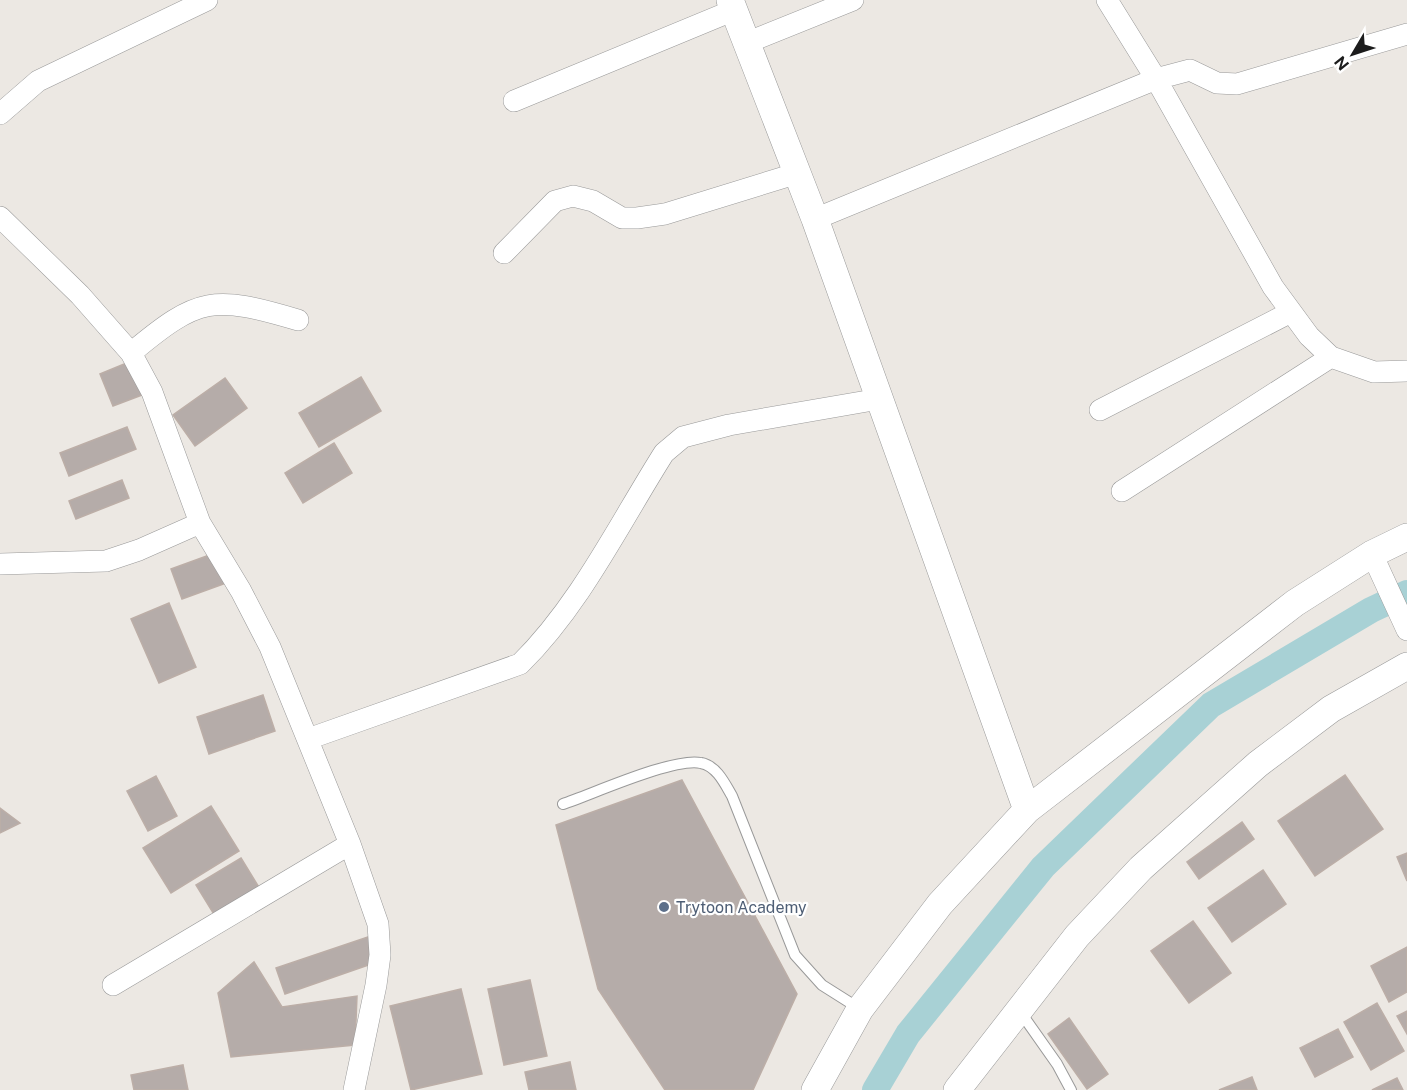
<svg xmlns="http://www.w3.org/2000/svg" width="1407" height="1090" viewBox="0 0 1407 1090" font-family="'Public Sans',sans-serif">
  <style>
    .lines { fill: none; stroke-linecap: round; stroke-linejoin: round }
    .canal { stroke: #a8d1d5; stroke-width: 26 }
    .building { fill: #b5aca9; stroke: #bcaea7; stroke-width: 1.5 }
    .service-casing { stroke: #999; stroke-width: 12 }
    .minor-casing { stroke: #999; stroke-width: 22 }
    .tertiary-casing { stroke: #999; stroke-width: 28 }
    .service { stroke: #fff; stroke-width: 10 }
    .minor { stroke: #fff; stroke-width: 21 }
    .tertiary { stroke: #fff; stroke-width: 27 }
    .service-dot { fill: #5c6f8a; stroke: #fff; stroke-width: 2 }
    .labels { text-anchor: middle; stroke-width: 4.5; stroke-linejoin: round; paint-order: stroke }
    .service-label { font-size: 16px; fill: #4e5e75; stroke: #fff; text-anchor: start }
  </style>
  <rect width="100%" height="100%" fill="#ece8e3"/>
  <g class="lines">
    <path class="canal" d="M 875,1090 L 908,1034 L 1043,867 L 1211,705 L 1371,610 L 1407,593"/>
  </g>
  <path class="building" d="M 129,362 L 142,395 L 113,406 L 100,374 Z
    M 361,377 L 381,411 L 319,447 L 299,413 Z
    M 225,378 L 247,408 L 195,446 L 173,415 Z
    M 127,427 L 136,449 L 69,476 L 60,453 Z
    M 334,443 L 352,473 L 303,503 L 285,473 Z
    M 122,480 L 129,498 L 76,519 L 69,501 Z
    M 215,553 L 226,583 L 182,599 L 171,569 Z
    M 169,603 L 196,667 L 159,683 L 131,619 Z
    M 263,695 L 275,731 L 209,754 L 197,717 Z
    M 1345,775 L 1383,829 L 1315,876 L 1278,821 Z
    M 156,776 L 177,816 L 148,831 L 127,791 Z
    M 682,780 L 797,994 L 753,1090 L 665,1090 L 598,989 L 556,825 Z
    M 211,806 L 239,851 L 171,893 L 143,848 Z
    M 0,808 L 20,823 L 0,833 Z
    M 1242,822 L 1254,839 L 1199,879 L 1187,862 Z
    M 1407,853 L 1407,881 L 1397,857 Z
    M 241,858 L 260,889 L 215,916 L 196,885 Z
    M 1263,870 L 1286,904 L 1232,942 L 1208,908 Z
    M 1193,921 L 1231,973 L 1189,1003 L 1151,951 Z
    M 368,937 L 377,962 L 285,994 L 276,968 Z
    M 1407,947 L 1407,992 L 1389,1002 L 1371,966 Z
    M 254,962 L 282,1007 L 357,996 L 355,1045 L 231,1057 L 218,993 Z
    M 530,980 L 547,1056 L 504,1065 L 488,989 Z
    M 461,989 L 482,1074 L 411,1090 L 390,1006 Z
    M 1377,1003 L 1404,1051 L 1371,1070 L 1344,1022 Z
    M 1407,1011 L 1407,1034 L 1397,1016 Z
    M 1069,1018 L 1108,1074 L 1087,1089 L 1048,1034 Z
    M 1338,1029 L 1353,1057 L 1315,1077 L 1300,1048 Z
    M 570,1062 L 576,1090 L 529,1090 L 525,1072 Z
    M 183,1065 L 188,1090 L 134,1090 L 131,1075 Z
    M 1252,1077 L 1257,1090 L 1219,1090 Z
    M 1397,1078 L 1403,1090 L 1372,1090 Z"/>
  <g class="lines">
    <defs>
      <path id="service" d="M 563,804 C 593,794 674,757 701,763 C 717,766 725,784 732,796 L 795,955 L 822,985 L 860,1009
        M 1019,1010 L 1057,1064 L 1071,1090"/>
      <path id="minor" d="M 1107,0 L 1156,79 L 1273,287 L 1309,336 L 1331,357 L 1374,372 L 1407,371
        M 746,43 L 853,0
        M 514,101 L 734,10
        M 0,114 L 38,81 L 207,0
        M 0,217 L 80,295 L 131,353 L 152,392 L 200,523 L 241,591 L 270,647 L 350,844 L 378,924 L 380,955 L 376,985 L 354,1090
        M 815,219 L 1156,79 L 1190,70 L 1217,83 L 1237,84 L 1407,34
        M 504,253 L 555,201 L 573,196 L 593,201 L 622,218 L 637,218 L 665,214 L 798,173
        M 131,353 C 199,296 213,295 298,320
        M 1100,410 L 1291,312
        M 1122,491 L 1331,357
        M 1372,554 L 1407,630
        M 0,564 L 106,561 L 139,550 L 200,523
        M 308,739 L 520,664 C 580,605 619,524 664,453 L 683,437 L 729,425 L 879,399
        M 113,985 L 350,844"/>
      <path id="tertiary" d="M 730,0 L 815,219 L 1027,810
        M 815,1090 L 860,1009 L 940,904 L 1027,810 L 1295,603 L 1372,554 L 1407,537
        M 957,1090 L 1077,936 L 1141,868 L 1258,764 L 1331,709 L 1407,666"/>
    </defs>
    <use href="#service" class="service-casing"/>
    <use href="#minor" class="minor-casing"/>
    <use href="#tertiary" class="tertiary-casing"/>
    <use href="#service" class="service"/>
    <use href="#minor" class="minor"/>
    <use href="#tertiary" class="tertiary"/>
  </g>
  <circle class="service-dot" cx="664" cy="907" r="6"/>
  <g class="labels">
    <g class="service-label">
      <text x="676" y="913">Trytoon Academy</text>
    </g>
  </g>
  <g transform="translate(1353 54) rotate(231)" stroke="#ffffff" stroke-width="4.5" paint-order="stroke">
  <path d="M0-4.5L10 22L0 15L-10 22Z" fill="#1c1c1c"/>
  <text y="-9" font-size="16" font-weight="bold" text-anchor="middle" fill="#1c1c1c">N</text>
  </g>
</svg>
